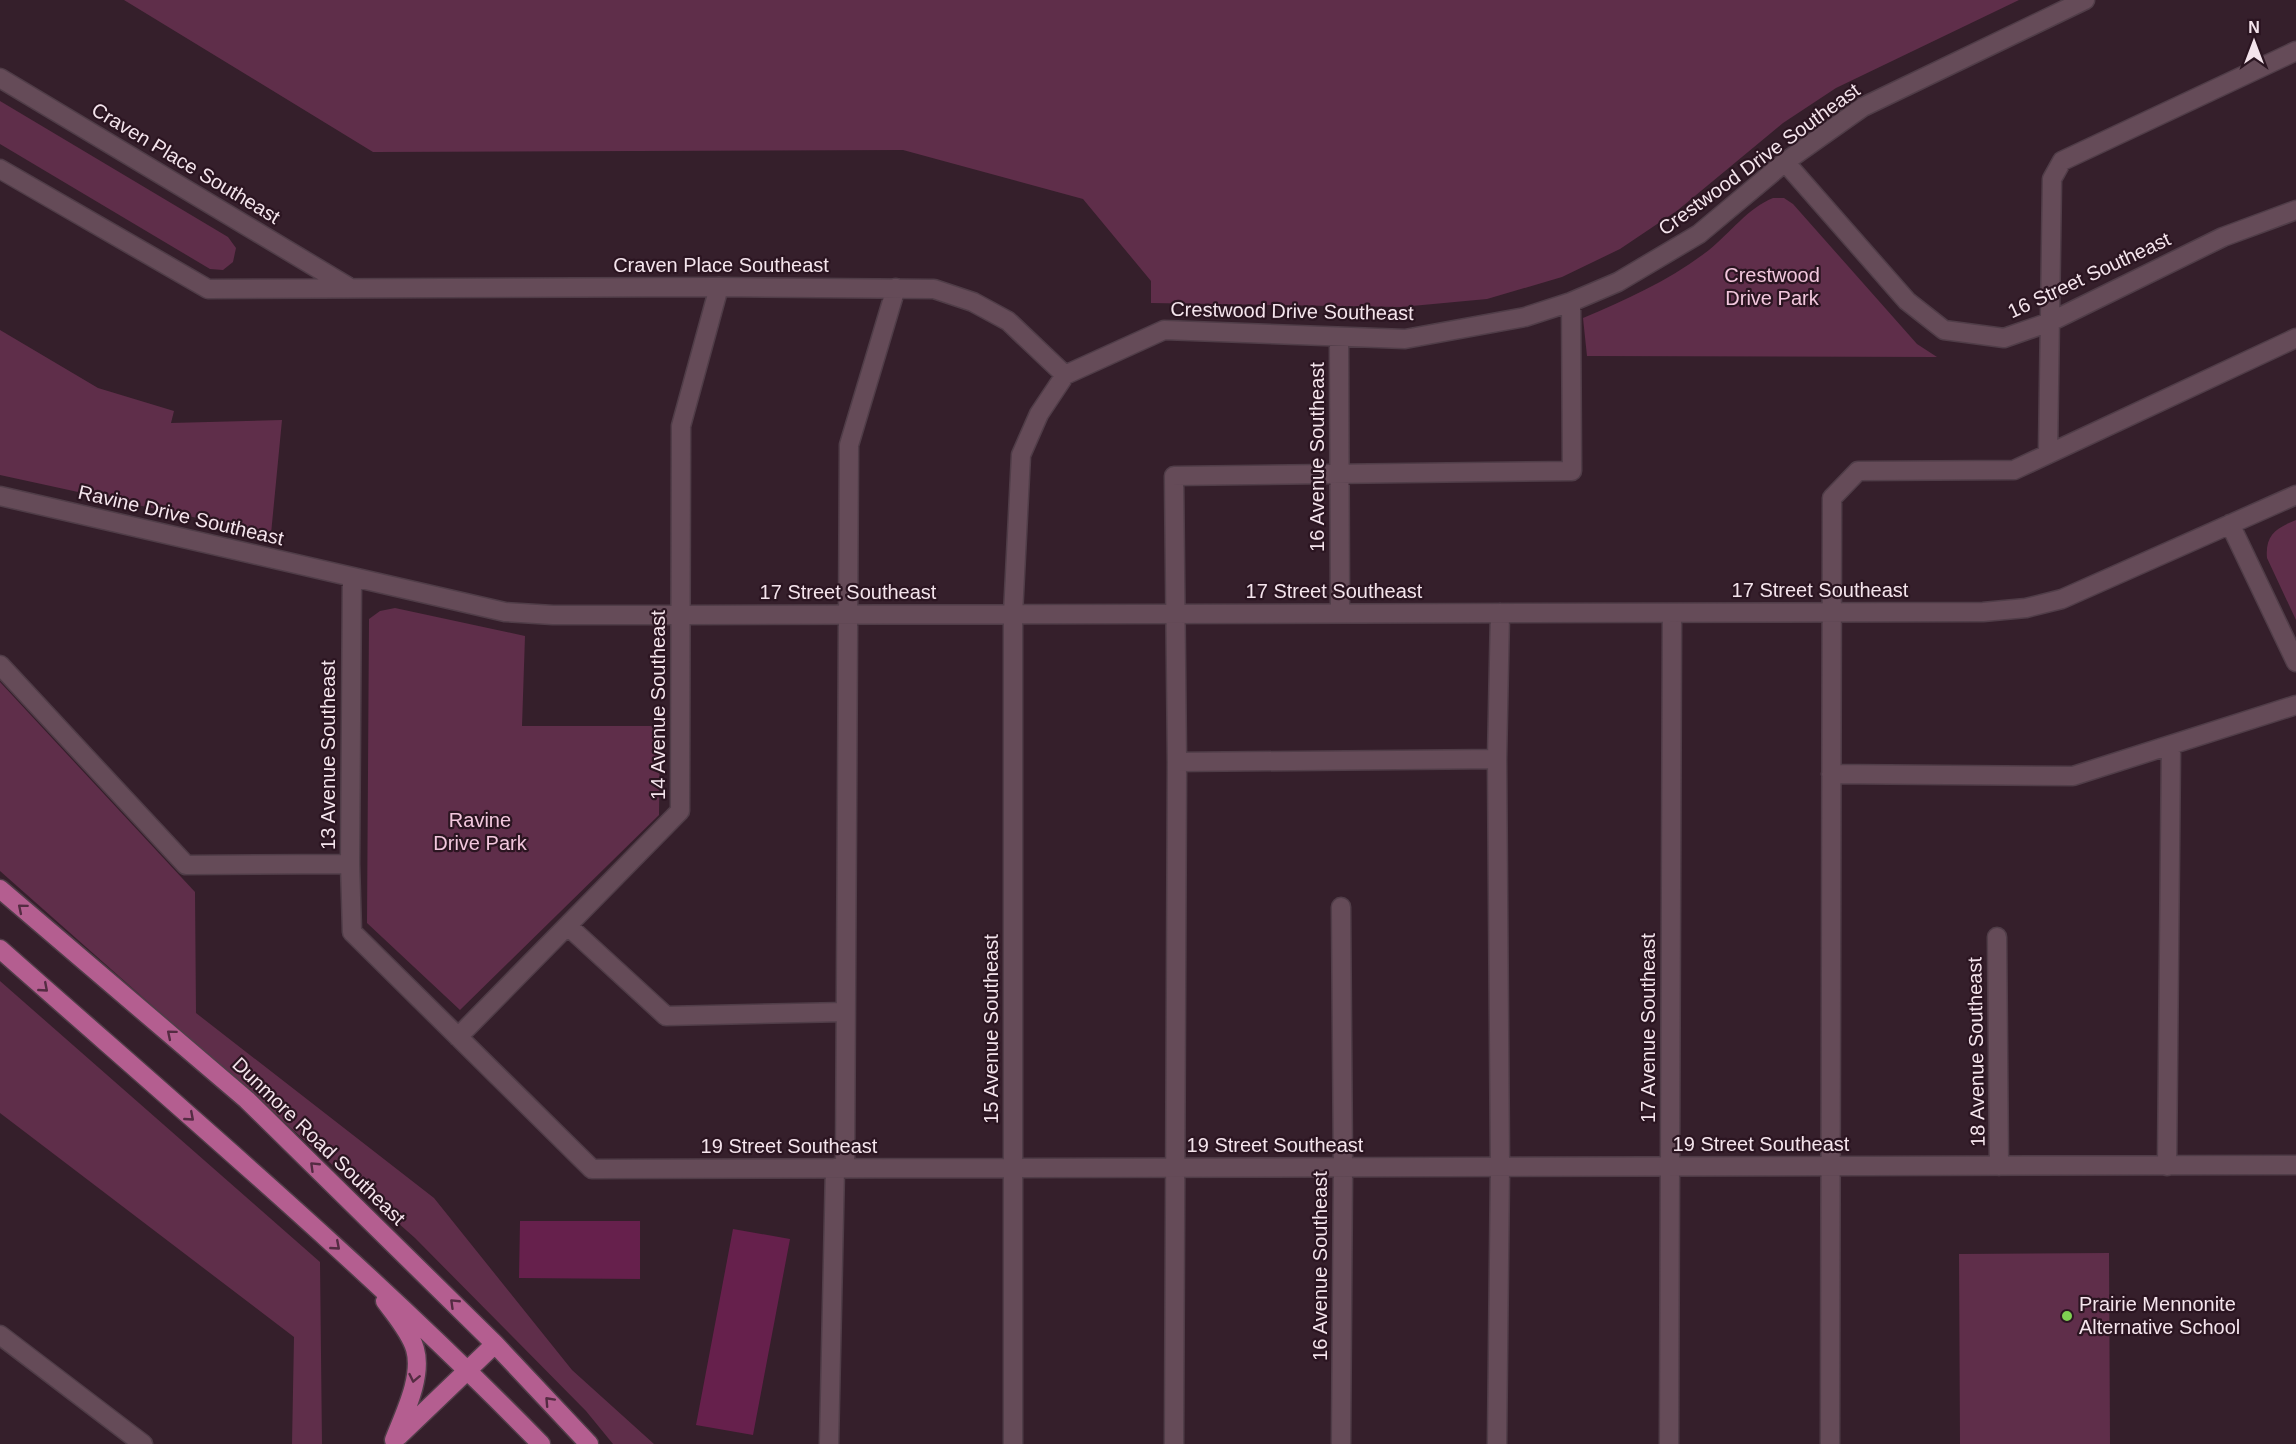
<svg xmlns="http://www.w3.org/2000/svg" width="2296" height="1444" viewBox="0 0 2296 1444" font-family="Arial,sans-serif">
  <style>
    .green { fill: #5f2e4a }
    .building { fill: #66204c }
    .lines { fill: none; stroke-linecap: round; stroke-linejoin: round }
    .minor-casing { stroke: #503d48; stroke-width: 21 }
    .major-casing { stroke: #503d48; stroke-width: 21 }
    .minor { stroke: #654b58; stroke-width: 18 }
    .major { stroke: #b45e90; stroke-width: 18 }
    .oneway { stroke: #542b42 }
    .poi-dot { fill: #7fd052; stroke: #2b1521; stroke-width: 2 }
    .labels { text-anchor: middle; stroke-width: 4.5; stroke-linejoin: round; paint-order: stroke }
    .street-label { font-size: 20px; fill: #f4e4ec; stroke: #2b1521 }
    .park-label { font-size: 20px; fill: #f2c7dd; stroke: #2b1521 }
    .poi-label { font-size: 20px; fill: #f4e4ec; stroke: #2b1521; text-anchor: start }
  </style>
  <rect width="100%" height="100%" fill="#351f2b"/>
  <path class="green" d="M 124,0 L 2019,0 L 1836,88 L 1783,123 L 1678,210 L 1620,249 L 1562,277 L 1487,299 L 1401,307 L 1151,303 L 1151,281 L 1083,199 L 903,150 L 373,152 Z
    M 0,101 L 228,237 L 236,248 L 233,262 L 223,270 L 210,269 L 0,144 Z
    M 1773,198 L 1784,198 L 1793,204 L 1917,344 L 1937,357 L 1587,356 L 1583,318 C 1628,299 1670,280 1709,250 C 1730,233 1748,208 1773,198 Z
    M 0,330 L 98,388 L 174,411 L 171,423 L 282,420 L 271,534 L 0,475 Z
    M 2296,520 L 2296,620 L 2267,558 C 2265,535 2276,528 2296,520 Z
    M 395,608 L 525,636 L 522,726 L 660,726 L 659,815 L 460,1010 L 367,923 L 369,619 L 380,611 Z
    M 0,682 L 195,892 L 196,1013 L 434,1198 L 572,1370 L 654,1444 L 613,1444 L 586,1411 L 415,1238 L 0,871 Z
    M 0,981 L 320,1262 L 322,1444 L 292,1444 L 294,1337 L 0,1113 Z
    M 2109,1253 L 2110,1444 L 1960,1444 L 1959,1254 Z"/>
  <path class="building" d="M 520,1221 L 640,1221 L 640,1279 L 519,1278 Z
    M 733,1229 L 790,1239 L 753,1435 L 696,1425 Z"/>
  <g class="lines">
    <defs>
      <path id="minor" d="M 0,78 L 347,286
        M 1785,162 L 1907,301 L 1944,330 L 2004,338 L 2050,322 L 2223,237 L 2296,210
        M 0,169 L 208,289 L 719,287 L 934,289 L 973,302 L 1008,321 L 1065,375
        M 1339,337 L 1340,613
        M 2048,453 L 2052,179 L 2062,161 L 2296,51
        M 0,496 L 505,612 L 553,615 L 680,615 L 1983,612 L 2026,608 L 2062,599 L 2296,495
        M 2230,524 L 2296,662
        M 352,578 L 350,864 L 352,932 L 592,1169 L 2296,1165
        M 0,665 L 186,865 L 350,864
        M 1177,762 L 1497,759
        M 1831,774 L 2073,776 L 2296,705
        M 1341,907 L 1343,1167 L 1341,1444
        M 568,926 L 666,1016 L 845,1012
        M 1997,937 L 1999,1166
        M 458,1037 L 680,811 L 681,426 L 719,287
        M 2167,1166 L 2171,745
        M 845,1168 L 849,445 L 896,288
        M 0,1335 L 143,1444
        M 829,1444 L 835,1168
        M 1013,1444 L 1013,614 L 1021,455 L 1039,414 L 1065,375 L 1164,330 L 1405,339 L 1525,317 L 1571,302 L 1618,282 L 1699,234 L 1785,162 L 1863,107 L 2085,0
        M 1174,1444 L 1177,762 L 1174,476 L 1572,471 L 1571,302
        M 1497,1444 L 1500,1167 L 1497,759 L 1500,613
        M 1669,1444 L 1672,613
        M 1830,1444 L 1832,498 L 1858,471 L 2014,470 L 2296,338"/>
      <path id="major" d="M 0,889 L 247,1100 L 495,1344 L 589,1444
        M 0,949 C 183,1111 370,1269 541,1444
        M 385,1301 C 395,1315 410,1332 415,1349 C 423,1377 404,1414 394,1440
        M 399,1436 L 495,1344"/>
    </defs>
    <use href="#minor" class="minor-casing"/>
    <use href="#major" class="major-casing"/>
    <use href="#minor" class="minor"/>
    <use href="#major" class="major"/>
  </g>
  <defs><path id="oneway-chevron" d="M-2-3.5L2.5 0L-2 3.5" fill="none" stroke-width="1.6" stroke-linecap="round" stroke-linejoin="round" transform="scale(1.5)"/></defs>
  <g class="oneway">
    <use href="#oneway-chevron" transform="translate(22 908) rotate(-140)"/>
    <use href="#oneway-chevron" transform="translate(44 988) rotate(41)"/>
    <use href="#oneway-chevron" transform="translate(171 1034) rotate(-140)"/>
    <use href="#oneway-chevron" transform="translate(190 1117) rotate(41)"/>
    <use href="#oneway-chevron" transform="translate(314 1166) rotate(-136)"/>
    <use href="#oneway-chevron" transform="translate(336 1246) rotate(41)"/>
    <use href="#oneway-chevron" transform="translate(454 1303) rotate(-136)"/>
    <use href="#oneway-chevron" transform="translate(414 1378) rotate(102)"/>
    <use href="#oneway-chevron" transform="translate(549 1401) rotate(-133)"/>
  </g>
  <circle class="poi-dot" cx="2067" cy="1316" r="6"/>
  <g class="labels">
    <g class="street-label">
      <text transform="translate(1759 159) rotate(-36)" y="7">Crestwood Drive Southeast</text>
      <text transform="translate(186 163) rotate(31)" y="7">Craven Place Southeast</text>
      <text x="721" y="272">Craven Place Southeast</text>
      <text transform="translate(2089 275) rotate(-25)" y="7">16 Street Southeast</text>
      <text transform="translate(1292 311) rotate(1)" y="7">Crestwood Drive Southeast</text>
      <text transform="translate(1317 457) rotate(-90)" y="7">16 Avenue Southeast</text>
      <text transform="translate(181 515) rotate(13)" y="7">Ravine Drive Southeast</text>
      <text x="1820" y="597">17 Street Southeast</text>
      <text x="1334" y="598">17 Street Southeast</text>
      <text x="848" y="599">17 Street Southeast</text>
      <text transform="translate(658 705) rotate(-90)" y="7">14 Avenue Southeast</text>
      <text transform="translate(328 755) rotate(-90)" y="7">13 Avenue Southeast</text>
      <text transform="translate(1648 1028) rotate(-90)" y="7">17 Avenue Southeast</text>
      <text transform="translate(991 1029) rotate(-90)" y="7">15 Avenue Southeast</text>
      <text transform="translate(1976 1052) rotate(-91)" y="7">18 Avenue Southeast</text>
      <text transform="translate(319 1141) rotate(44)" y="7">Dunmore Road Southeast</text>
      <text x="1761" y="1151">19 Street Southeast</text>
      <text x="1275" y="1152">19 Street Southeast</text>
      <text x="789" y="1153">19 Street Southeast</text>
      <text transform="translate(1320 1266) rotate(-90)" y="7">16 Avenue Southeast</text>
    </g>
    <g class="park-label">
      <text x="1772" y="282">Crestwood<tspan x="1772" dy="23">Drive Park</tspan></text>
      <text x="480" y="827">Ravine<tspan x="480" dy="23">Drive Park</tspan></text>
    </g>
    <g class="poi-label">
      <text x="2079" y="1311">Prairie Mennonite<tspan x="2079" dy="23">Alternative School</tspan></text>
    </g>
  </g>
  <g transform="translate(2254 42)" stroke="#2b1521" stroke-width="4.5" paint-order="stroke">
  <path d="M0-4.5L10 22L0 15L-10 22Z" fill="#f4e4ec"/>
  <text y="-9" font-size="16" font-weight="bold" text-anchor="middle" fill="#f4e4ec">N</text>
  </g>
</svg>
